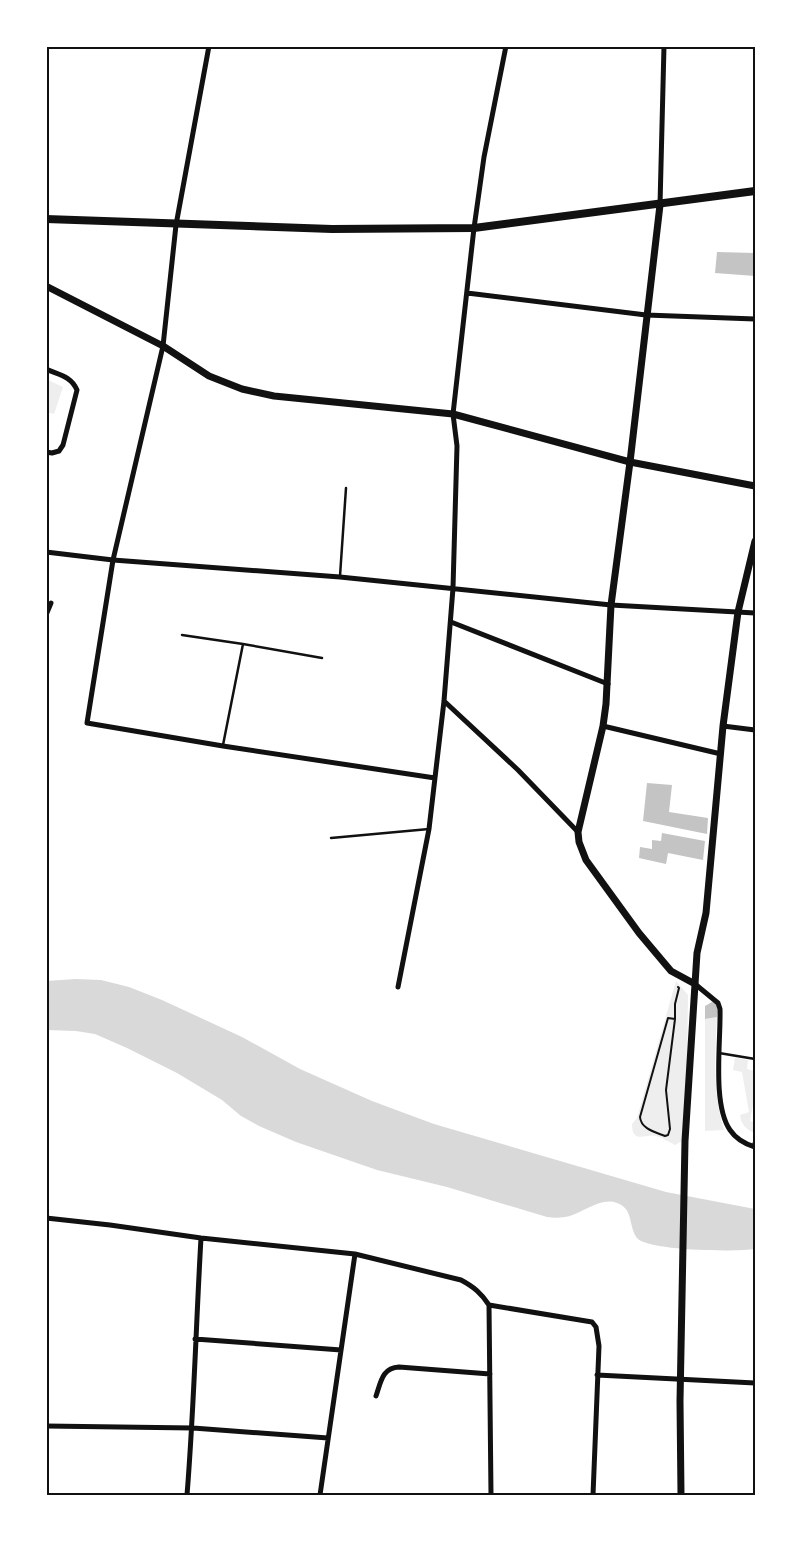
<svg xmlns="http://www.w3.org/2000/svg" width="801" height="1541" viewBox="0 0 801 1541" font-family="Ubuntu,sans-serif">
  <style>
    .green { fill: #eee }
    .water { fill: #d9d9d9 }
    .building { fill: #c4c4c4 }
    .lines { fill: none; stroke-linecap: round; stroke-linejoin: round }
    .path { stroke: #111; stroke-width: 2 }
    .service { stroke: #111; stroke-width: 2.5 }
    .minor { stroke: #111; stroke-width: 5 }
    .tertiary { stroke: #111; stroke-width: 7 }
    .secondary { stroke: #111; stroke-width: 8 }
    .neatline { fill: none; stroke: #111; stroke-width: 2 }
  </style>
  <rect width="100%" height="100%" fill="#fff"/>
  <path class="green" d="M 46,379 L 63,387 L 54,414 L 46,412 Z
    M 676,981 L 688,995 L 686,1139 L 675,1145 C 669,1142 663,1138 656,1136 C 646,1133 632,1145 632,1124 L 637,1118 Z
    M 717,1017 C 715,1056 712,1091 724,1130 L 705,1131 L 705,1019 Z
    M 735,1058 L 748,1060 L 747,1069 L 754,1071 L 755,1069 L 755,1094 L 750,1121 L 755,1122 L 755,1133 C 746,1130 741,1124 740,1115 L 749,1112 L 742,1072 L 733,1070 Z"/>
  <path class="water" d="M 76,979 L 101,980 L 129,987 L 162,1000 L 242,1037 L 300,1069 L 372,1101 L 434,1124 L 666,1192 L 755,1209 L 755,1249 C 736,1252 648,1251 637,1238 C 628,1226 634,1209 617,1203 C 601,1197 584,1212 570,1216 C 562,1218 555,1218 547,1217 L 447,1187 L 377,1170 L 296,1142 L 259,1126 L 241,1116 L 222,1100 L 177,1073 L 127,1048 L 95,1034 L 76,1031 L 46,1030 L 46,981 Z"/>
  <path class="building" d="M 717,252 L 755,253 L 755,276 L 715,273 Z
    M 647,783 L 672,785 L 669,812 L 708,818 L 707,834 L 643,821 Z
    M 662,833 L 705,841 L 703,860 L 668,853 L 666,864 L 639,858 L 640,847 L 652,849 L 652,840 L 661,841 Z
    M 712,1002 L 716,1003 L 718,1006 L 717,1017 L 705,1019 L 705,1006 Z"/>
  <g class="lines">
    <path class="path" d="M 675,1019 L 666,1090 L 670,1129 L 668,1135 L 665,1136 C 655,1132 641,1129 640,1117 L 668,1018 L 675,1019 L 675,1004 L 679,988 L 678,987"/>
    <path class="service" d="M 340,576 L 346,488
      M 182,635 L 243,644
      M 223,745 L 243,644 L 322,658
      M 331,838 L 429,829
      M 719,1053 L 755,1059
      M 753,1146 L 755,1139"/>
    <path class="minor" d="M 209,46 L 176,225 L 163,346 L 113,560 L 87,723 L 223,746 L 435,778
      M 660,205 L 664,46
      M 467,293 L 646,315 L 755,319
      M 46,369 C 59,375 71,376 77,390 L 63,445 L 59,451 L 52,453 L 46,452
      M 46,552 L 113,560 L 340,577 L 611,605 L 755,613
      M 46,615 L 51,603
      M 451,622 L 608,684
      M 444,701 L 518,770 L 578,832
      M 603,726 L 721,754
      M 723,726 L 755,730
      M 695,984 L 718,1003 L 720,1009 C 721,1041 712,1104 730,1130 C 736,1139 745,1144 755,1147
      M 398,987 L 429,829 L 444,701 L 453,588 L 457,446 L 453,414 L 474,228 L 484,157 L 506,46
      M 46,1218 L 110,1225 L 201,1238 L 355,1254 L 461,1280 C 474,1287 481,1293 489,1305 L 592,1322 L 596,1327 L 599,1346 L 593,1495
      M 489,1305 L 491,1495
      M 195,1339 L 341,1350
      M 597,1375 L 755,1383
      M 376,1396 C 381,1382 382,1368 399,1367 L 490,1374
      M 46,1426 L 193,1428 L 328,1438
      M 187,1495 C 194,1409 196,1324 201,1238
      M 320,1495 L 355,1254"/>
    <path class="tertiary" d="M 660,205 L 630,462 L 611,605 L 606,704 L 603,726 L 578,832 L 579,842 L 586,860 L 639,933 L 671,971 L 695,984
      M 46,286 L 163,346 L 209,376 L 242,389 L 274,396 L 453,414 L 630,462 L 755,486
      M 681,1495 L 680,1401 L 685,1141 L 697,953 L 706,913 L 723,726 L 738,612 L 755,541"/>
    <path class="secondary" d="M 46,219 L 332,229 L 474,228 L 755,191"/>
  </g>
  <rect width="801" height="1541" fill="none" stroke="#ffffff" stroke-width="95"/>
  <rect x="48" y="48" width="706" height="1446" class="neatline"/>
</svg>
